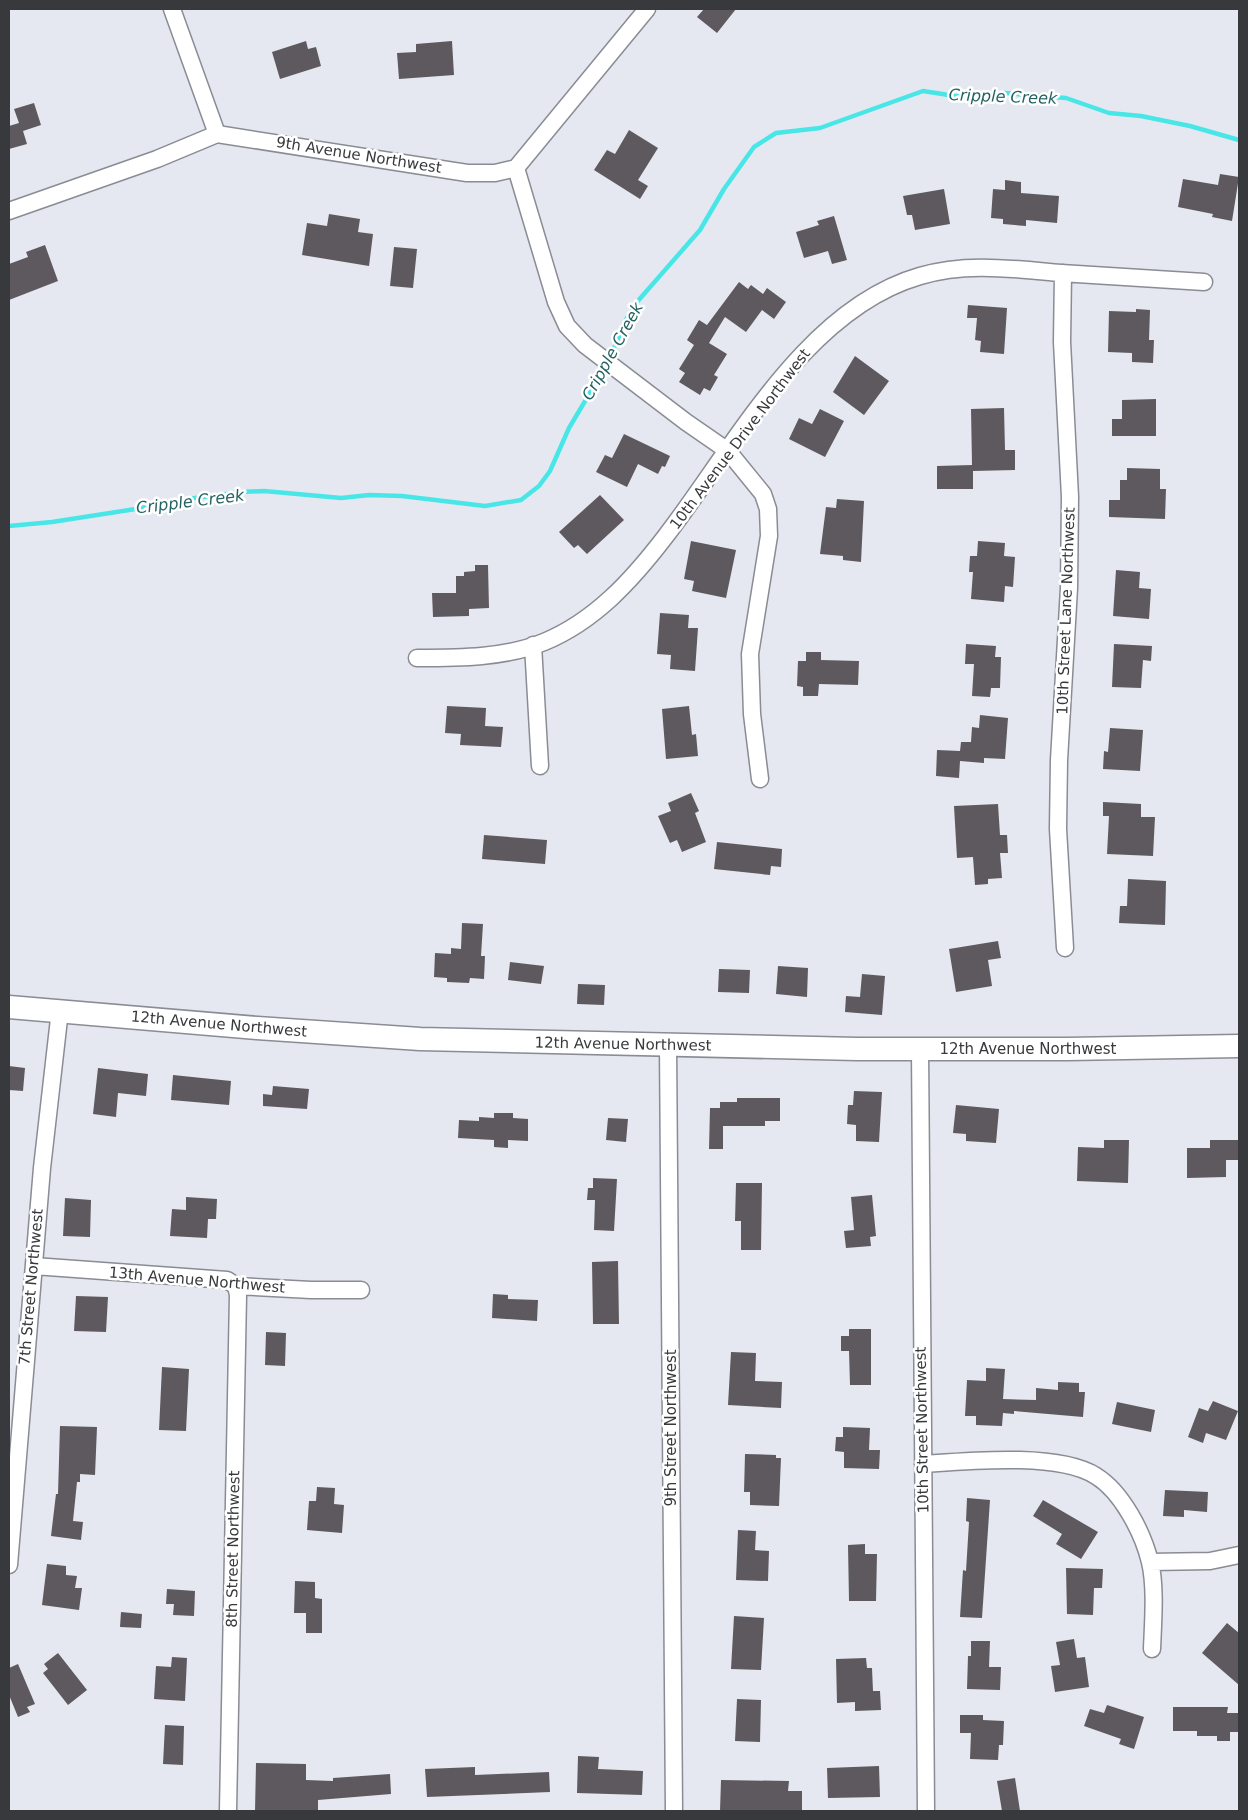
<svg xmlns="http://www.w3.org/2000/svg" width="1248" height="1820" viewBox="0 0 1248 1820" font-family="'DejaVu Sans',sans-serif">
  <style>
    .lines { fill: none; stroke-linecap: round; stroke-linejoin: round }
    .stream { stroke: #49e6e7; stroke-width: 4.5 }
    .building { fill: #5e595f }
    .minor-casing { stroke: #898c94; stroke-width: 19 }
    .secondary-casing { stroke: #898c94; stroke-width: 25 }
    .minor { stroke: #fff; stroke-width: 16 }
    .secondary { stroke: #fff; stroke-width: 22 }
    .labels { text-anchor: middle; stroke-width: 5; stroke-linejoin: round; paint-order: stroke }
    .street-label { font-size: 15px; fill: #38393d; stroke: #fff }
    .water-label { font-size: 16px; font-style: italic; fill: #236262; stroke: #fff }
  </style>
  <rect width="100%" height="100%" fill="#e5e8f1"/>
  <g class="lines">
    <path class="stream" d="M 608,358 L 616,344 L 624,323 L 637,302 L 700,230 L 724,189 L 754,147 L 776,133 L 820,128 L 923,91 L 968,98 L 989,97 L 1005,93 L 1066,98 L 1109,113 L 1141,116 L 1190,126 L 1239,140
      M 9,526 L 52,522 L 142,508 L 164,502 L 242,492 L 264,491 L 341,498 L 369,495 L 402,496 L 485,506 L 521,500 L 539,486 L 550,471 L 569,428 L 600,376 L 604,364"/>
  </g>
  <path class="building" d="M 704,9 L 736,9 L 717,33 L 697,17 Z
    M 306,41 L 308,49 L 316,47 L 321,66 L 280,79 L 272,52 Z
    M 452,41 L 454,75 L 399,79 L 397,53 L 416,52 L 416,44 Z
    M 34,103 L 41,125 L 23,131 L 27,144 L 9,149 L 9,126 L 19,123 L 14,109 Z
    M 629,130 L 658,148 L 638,180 L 648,186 L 640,199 L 594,170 L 607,150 L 615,154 Z
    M 1220,174 L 1239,177 L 1232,221 L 1212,217 L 1213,214 L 1178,207 L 1183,179 L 1218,185 Z
    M 1005,180 L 1021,182 L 1021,193 L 1059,196 L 1057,223 L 1026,220 L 1026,226 L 1003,224 L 1003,219 L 991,218 L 993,189 L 1005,190 Z
    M 944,189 L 950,224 L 915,230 L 912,215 L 907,215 L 903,196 Z
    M 329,214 L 360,219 L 358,232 L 373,234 L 369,266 L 302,255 L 307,223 L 327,226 Z
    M 834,216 L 847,260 L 832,264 L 828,251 L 804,258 L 796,232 L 819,225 L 817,221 Z
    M 45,245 L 58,281 L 9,300 L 9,264 L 28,257 L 26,252 Z
    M 394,247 L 417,249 L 413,288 L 390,286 Z
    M 739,282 L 748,289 L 751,285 L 763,294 L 767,288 L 786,302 L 774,319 L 762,310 L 746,332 L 725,317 L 709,343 L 727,354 L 714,375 L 718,377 L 710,391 L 704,388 L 700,395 L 679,382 L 685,373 L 679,369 L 694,345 L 687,340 L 699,320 L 707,325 Z
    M 968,305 L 1007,308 L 1004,354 L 980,352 L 981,341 L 975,340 L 977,318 L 967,318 Z
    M 1136,309 L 1150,310 L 1149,340 L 1154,340 L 1153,363 L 1132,362 L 1132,353 L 1108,352 L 1109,311 L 1136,312 Z
    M 855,356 L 889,381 L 864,415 L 833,392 Z
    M 1156,399 L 1156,436 L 1112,436 L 1112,419 L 1122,419 L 1122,400 Z
    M 1004,408 L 1005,450 L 1015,450 L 1015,470 L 973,471 L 973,489 L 937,489 L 937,466 L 972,465 L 971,409 Z
    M 820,409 L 844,421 L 825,457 L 789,439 L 799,418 L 812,424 Z
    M 624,434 L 670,456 L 665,467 L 662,466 L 658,474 L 638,464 L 627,487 L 596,472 L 605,455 L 612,458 Z
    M 1127,468 L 1160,469 L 1160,489 L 1166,489 L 1165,519 L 1109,517 L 1109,500 L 1120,500 L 1120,480 L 1127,480 Z
    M 600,495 L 624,520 L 587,554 L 578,545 L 574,548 L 559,532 Z
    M 837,499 L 864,501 L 861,562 L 843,560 L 843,556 L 820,554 L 826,507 L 836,508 Z
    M 691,541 L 736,550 L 726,598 L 692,591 L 694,581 L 684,579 Z
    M 978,541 L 1005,543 L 1004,556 L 1015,557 L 1013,587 L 1005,586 L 1004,602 L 971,599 L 973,572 L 969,572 L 970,556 L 977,556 Z
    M 475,565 L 488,565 L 489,608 L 469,609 L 469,616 L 433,617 L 432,593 L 456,593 L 456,576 L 464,576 L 464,572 L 475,571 Z
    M 1116,570 L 1140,572 L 1139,588 L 1151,589 L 1149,619 L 1113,616 Z
    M 660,613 L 689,615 L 688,628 L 698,628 L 695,671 L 670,669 L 671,655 L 657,654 Z
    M 966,644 L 996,646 L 995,657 L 1001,657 L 1000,688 L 991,688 L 990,697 L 972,696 L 974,664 L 965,664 Z
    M 1114,644 L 1152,646 L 1151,661 L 1143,660 L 1141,688 L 1112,687 Z
    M 806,652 L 821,652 L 821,660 L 859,661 L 858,685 L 819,684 L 818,696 L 803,696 L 803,687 L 797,686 L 798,661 L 806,661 Z
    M 447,706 L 486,708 L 485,726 L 503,727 L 501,747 L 460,745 L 461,734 L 445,733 Z
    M 689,706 L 692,735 L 696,734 L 698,756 L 666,759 L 662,709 Z
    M 980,715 L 1008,718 L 1005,759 L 984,758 L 984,763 L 960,761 L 959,778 L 936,776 L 937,750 L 960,751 L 961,742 L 971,742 L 972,727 L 979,728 Z
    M 1110,728 L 1143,730 L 1140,771 L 1103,769 L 1104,751 L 1108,752 Z
    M 691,793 L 699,811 L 695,813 L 706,842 L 682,852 L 677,840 L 670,843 L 658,816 L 671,811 L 668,803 Z
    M 1103,802 L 1141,804 L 1141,817 L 1155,817 L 1153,856 L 1107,854 L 1109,816 L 1103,816 Z
    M 998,804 L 1000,835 L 1007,835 L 1008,853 L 1000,853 L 1002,878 L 988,879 L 988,884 L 975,885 L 973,857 L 957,858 L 954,806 Z
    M 484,835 L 547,840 L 545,864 L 482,859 Z
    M 717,842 L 782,849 L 781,867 L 771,866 L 770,875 L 714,869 Z
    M 1128,879 L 1166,881 L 1165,925 L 1119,923 L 1120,906 L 1127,906 Z
    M 462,923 L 483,924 L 481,956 L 485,956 L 484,979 L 470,978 L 469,983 L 447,982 L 447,978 L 434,977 L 435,953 L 451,954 L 451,948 L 461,949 Z
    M 998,941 L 1001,958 L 988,960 L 992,986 L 956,992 L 949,949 Z
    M 510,962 L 544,966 L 541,984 L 508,980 Z
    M 778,966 L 808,968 L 807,997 L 776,994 Z
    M 719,969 L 750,970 L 749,993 L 718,992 Z
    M 862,974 L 885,976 L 882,1015 L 845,1012 L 846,996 L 860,997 Z
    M 578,984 L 605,985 L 604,1005 L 577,1004 Z
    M 9,1066 L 25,1068 L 23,1091 L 9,1090 Z
    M 98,1068 L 148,1074 L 146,1096 L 118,1093 L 116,1117 L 93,1114 Z
    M 173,1075 L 231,1081 L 229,1105 L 171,1100 Z
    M 273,1086 L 309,1089 L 307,1109 L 263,1106 L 263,1094 L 272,1095 Z
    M 854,1091 L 882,1092 L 879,1142 L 856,1141 L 856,1125 L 847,1124 L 848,1105 L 853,1105 Z
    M 737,1098 L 780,1098 L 780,1121 L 765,1121 L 765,1126 L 723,1126 L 723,1149 L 709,1149 L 710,1108 L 720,1108 L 720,1102 L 737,1102 Z
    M 956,1105 L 999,1109 L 996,1143 L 966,1141 L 966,1134 L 953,1133 Z
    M 494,1113 L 513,1113 L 513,1118 L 528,1119 L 528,1141 L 508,1140 L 508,1148 L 494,1147 L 494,1140 L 458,1138 L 459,1120 L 479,1121 L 479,1117 L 494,1118 Z
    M 608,1118 L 628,1119 L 626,1142 L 606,1140 Z
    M 1104,1140 L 1129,1140 L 1128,1183 L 1077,1181 L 1078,1147 L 1104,1148 Z
    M 1210,1140 L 1239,1140 L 1239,1160 L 1226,1160 L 1226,1177 L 1187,1178 L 1187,1148 L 1210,1148 Z
    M 593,1178 L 617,1179 L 614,1231 L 594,1230 L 595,1200 L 587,1200 L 588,1188 L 593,1188 Z
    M 736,1183 L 762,1183 L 761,1250 L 741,1250 L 741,1221 L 735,1221 Z
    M 872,1195 L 876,1236 L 870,1237 L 871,1246 L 846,1248 L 844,1231 L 854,1230 L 851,1197 Z
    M 186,1197 L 217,1199 L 216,1219 L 208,1219 L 207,1238 L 170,1236 L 172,1209 L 186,1210 Z
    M 65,1198 L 91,1200 L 90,1237 L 63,1236 Z
    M 618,1261 L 619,1324 L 593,1324 L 592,1262 Z
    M 493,1294 L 508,1295 L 508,1299 L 538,1300 L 537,1321 L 492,1318 Z
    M 76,1296 L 108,1297 L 106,1332 L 74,1331 Z
    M 849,1329 L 871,1329 L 871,1385 L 850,1385 L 849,1351 L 841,1351 L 841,1336 L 849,1336 Z
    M 266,1332 L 286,1333 L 285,1366 L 265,1365 Z
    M 731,1352 L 756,1353 L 755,1381 L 782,1382 L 781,1408 L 728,1405 Z
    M 162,1367 L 189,1369 L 186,1431 L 159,1430 Z
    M 986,1368 L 1005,1369 L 1003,1399 L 1036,1400 L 1036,1388 L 1058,1390 L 1058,1382 L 1079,1383 L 1079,1392 L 1085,1392 L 1083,1417 L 1014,1411 L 1014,1414 L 1003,1413 L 1002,1426 L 976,1425 L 976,1416 L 965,1416 L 967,1380 L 986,1381 Z
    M 1213,1401 L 1238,1411 L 1226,1440 L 1206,1433 L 1203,1443 L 1188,1437 L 1199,1408 L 1208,1411 Z
    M 1117,1402 L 1155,1410 L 1151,1432 L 1112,1424 Z
    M 60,1426 L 97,1427 L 95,1475 L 80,1474 L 80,1482 L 77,1482 L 73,1521 L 83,1522 L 81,1540 L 51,1536 L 56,1494 L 58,1494 Z
    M 843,1427 L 870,1428 L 869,1450 L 880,1450 L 879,1469 L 844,1468 L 844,1452 L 835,1451 L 836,1437 L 843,1437 Z
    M 745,1454 L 776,1455 L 776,1458 L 781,1458 L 779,1506 L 750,1505 L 750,1492 L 744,1492 Z
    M 317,1487 L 335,1488 L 334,1504 L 344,1505 L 342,1533 L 307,1530 L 309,1501 L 316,1501 Z
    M 1165,1490 L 1208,1492 L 1207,1512 L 1184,1510 L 1184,1517 L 1163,1516 Z
    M 967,1498 L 990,1500 L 982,1618 L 960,1617 L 963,1570 L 966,1571 L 969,1522 L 966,1521 Z
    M 1043,1500 L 1098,1532 L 1081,1559 L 1056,1544 L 1062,1534 L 1033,1516 Z
    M 738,1530 L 756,1531 L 755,1550 L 769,1551 L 768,1581 L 736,1580 Z
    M 865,1544 L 865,1554 L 877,1554 L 876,1601 L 849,1601 L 848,1545 Z
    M 47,1564 L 66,1566 L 66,1575 L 77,1576 L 75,1588 L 82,1588 L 79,1610 L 42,1605 Z
    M 1066,1568 L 1103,1569 L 1102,1588 L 1094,1588 L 1093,1615 L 1067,1614 Z
    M 295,1581 L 315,1582 L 315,1598 L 322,1599 L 322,1633 L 306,1633 L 306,1613 L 294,1613 Z
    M 167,1589 L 195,1591 L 194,1616 L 173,1615 L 174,1604 L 166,1604 Z
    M 121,1612 L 142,1614 L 141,1628 L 120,1627 Z
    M 734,1616 L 764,1618 L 761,1670 L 731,1669 Z
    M 1227,1623 L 1239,1633 L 1239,1685 L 1202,1653 Z
    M 1074,1639 L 1077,1658 L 1085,1657 L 1089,1687 L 1055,1692 L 1051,1666 L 1060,1665 L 1056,1642 Z
    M 971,1641 L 990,1641 L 989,1667 L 1001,1667 L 1000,1690 L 967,1689 L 968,1656 L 971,1656 Z
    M 58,1653 L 87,1690 L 68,1705 L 43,1673 L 48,1669 L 44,1664 Z
    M 172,1657 L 187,1658 L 185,1701 L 154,1699 L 156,1666 L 171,1667 Z
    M 866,1658 L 867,1668 L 872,1668 L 873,1691 L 880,1691 L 881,1710 L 855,1711 L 855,1702 L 837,1703 L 836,1659 Z
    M 18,1664 L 35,1704 L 27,1707 L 30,1712 L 18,1717 L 9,1695 L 9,1668 Z
    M 737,1699 L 761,1700 L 760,1742 L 735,1741 Z
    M 1107,1705 L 1144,1717 L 1134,1749 L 1119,1744 L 1121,1739 L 1084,1726 L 1090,1709 L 1104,1713 Z
    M 1173,1707 L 1228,1707 L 1227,1713 L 1239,1713 L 1239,1732 L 1230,1732 L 1230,1741 L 1217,1741 L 1217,1736 L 1197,1736 L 1197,1731 L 1173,1731 Z
    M 960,1715 L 983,1715 L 983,1720 L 1004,1721 L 1003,1745 L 999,1745 L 998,1760 L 970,1759 L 971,1733 L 960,1733 Z
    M 165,1725 L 184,1726 L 183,1765 L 163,1764 Z
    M 578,1756 L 599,1757 L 598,1769 L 643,1771 L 642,1795 L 577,1793 Z
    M 256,1763 L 306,1764 L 306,1780 L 333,1781 L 333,1778 L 390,1774 L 391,1794 L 318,1800 L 318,1811 L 255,1811 Z
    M 879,1766 L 880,1797 L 828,1798 L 827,1768 Z
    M 475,1767 L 475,1775 L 549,1772 L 550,1792 L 427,1797 L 425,1769 Z
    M 1015,1778 L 1020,1811 L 1002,1811 L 997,1781 Z
    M 721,1780 L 789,1781 L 788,1791 L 802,1791 L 802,1811 L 720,1811 Z"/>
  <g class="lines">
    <defs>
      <path id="minor" d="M 172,9 L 217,134
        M 516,168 L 556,302 L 567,326 L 585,345 L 686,422 L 728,451 L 763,494 L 768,509 L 769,536 L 750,654 L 752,714 L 760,779
        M 9,211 L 157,159 L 217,134 L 467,173 L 495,173 L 516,168 L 647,9
        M 1063,273 L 1062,342 L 1070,497 L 1069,588 L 1059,760 L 1058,829 L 1065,948
        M 533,645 L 540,766
        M 417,658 C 459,658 505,658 544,642 C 595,621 632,580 665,537 C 734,448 805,309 920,276 C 966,262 1014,269 1061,273 C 1109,276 1156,279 1204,282
        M 668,1045 L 674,1811
        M 920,1049 L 926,1811
        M 34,1266 L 227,1280 L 236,1286 L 311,1290 L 361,1290
        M 923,1464 C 967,1461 1059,1452 1096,1476 C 1122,1492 1143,1533 1150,1562 C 1156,1587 1153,1623 1152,1649
        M 1150,1562 L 1210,1561 L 1239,1555
        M 9,1565 L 42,1168 L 60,1010
        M 228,1811 L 238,1295 L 236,1286"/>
      <path id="secondary" d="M 9,1007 L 257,1028 L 420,1039 L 857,1049 L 1068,1049 L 1239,1046"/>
    </defs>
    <use href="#minor" class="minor-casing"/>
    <use href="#secondary" class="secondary-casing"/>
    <use href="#minor" class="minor"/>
    <use href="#secondary" class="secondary"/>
  </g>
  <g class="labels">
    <g class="street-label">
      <text transform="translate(359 155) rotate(9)" y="5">9th Avenue Northwest</text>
      <text transform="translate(740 439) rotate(-53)" y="5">10th Avenue Drive Northwest</text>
      <text transform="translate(1066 611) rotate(-88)" y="5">10th Street Lane Northwest</text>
      <text transform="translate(219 1024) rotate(5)" y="5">12th Avenue Northwest</text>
      <text transform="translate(623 1044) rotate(1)" y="5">12th Avenue Northwest</text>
      <text x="1028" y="1054">12th Avenue Northwest</text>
      <text transform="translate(197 1280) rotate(5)" y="5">13th Avenue Northwest</text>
      <text transform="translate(31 1287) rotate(-85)" y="5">7th Street Northwest</text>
      <text transform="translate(671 1428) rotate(-90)" y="5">9th Street Northwest</text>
      <text transform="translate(922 1430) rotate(-91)" y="5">10th Street Northwest</text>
      <text transform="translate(233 1549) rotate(-89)" y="5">8th Street Northwest</text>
    </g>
    <g class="water-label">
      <text transform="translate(1003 96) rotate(2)" y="6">Cripple Creek</text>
      <text transform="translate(612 351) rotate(-61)" y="6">Cripple Creek</text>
      <text transform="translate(190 501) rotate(-7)" y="6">Cripple Creek</text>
    </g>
  </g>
  <rect width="1248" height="1820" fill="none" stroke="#38393d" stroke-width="20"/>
</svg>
